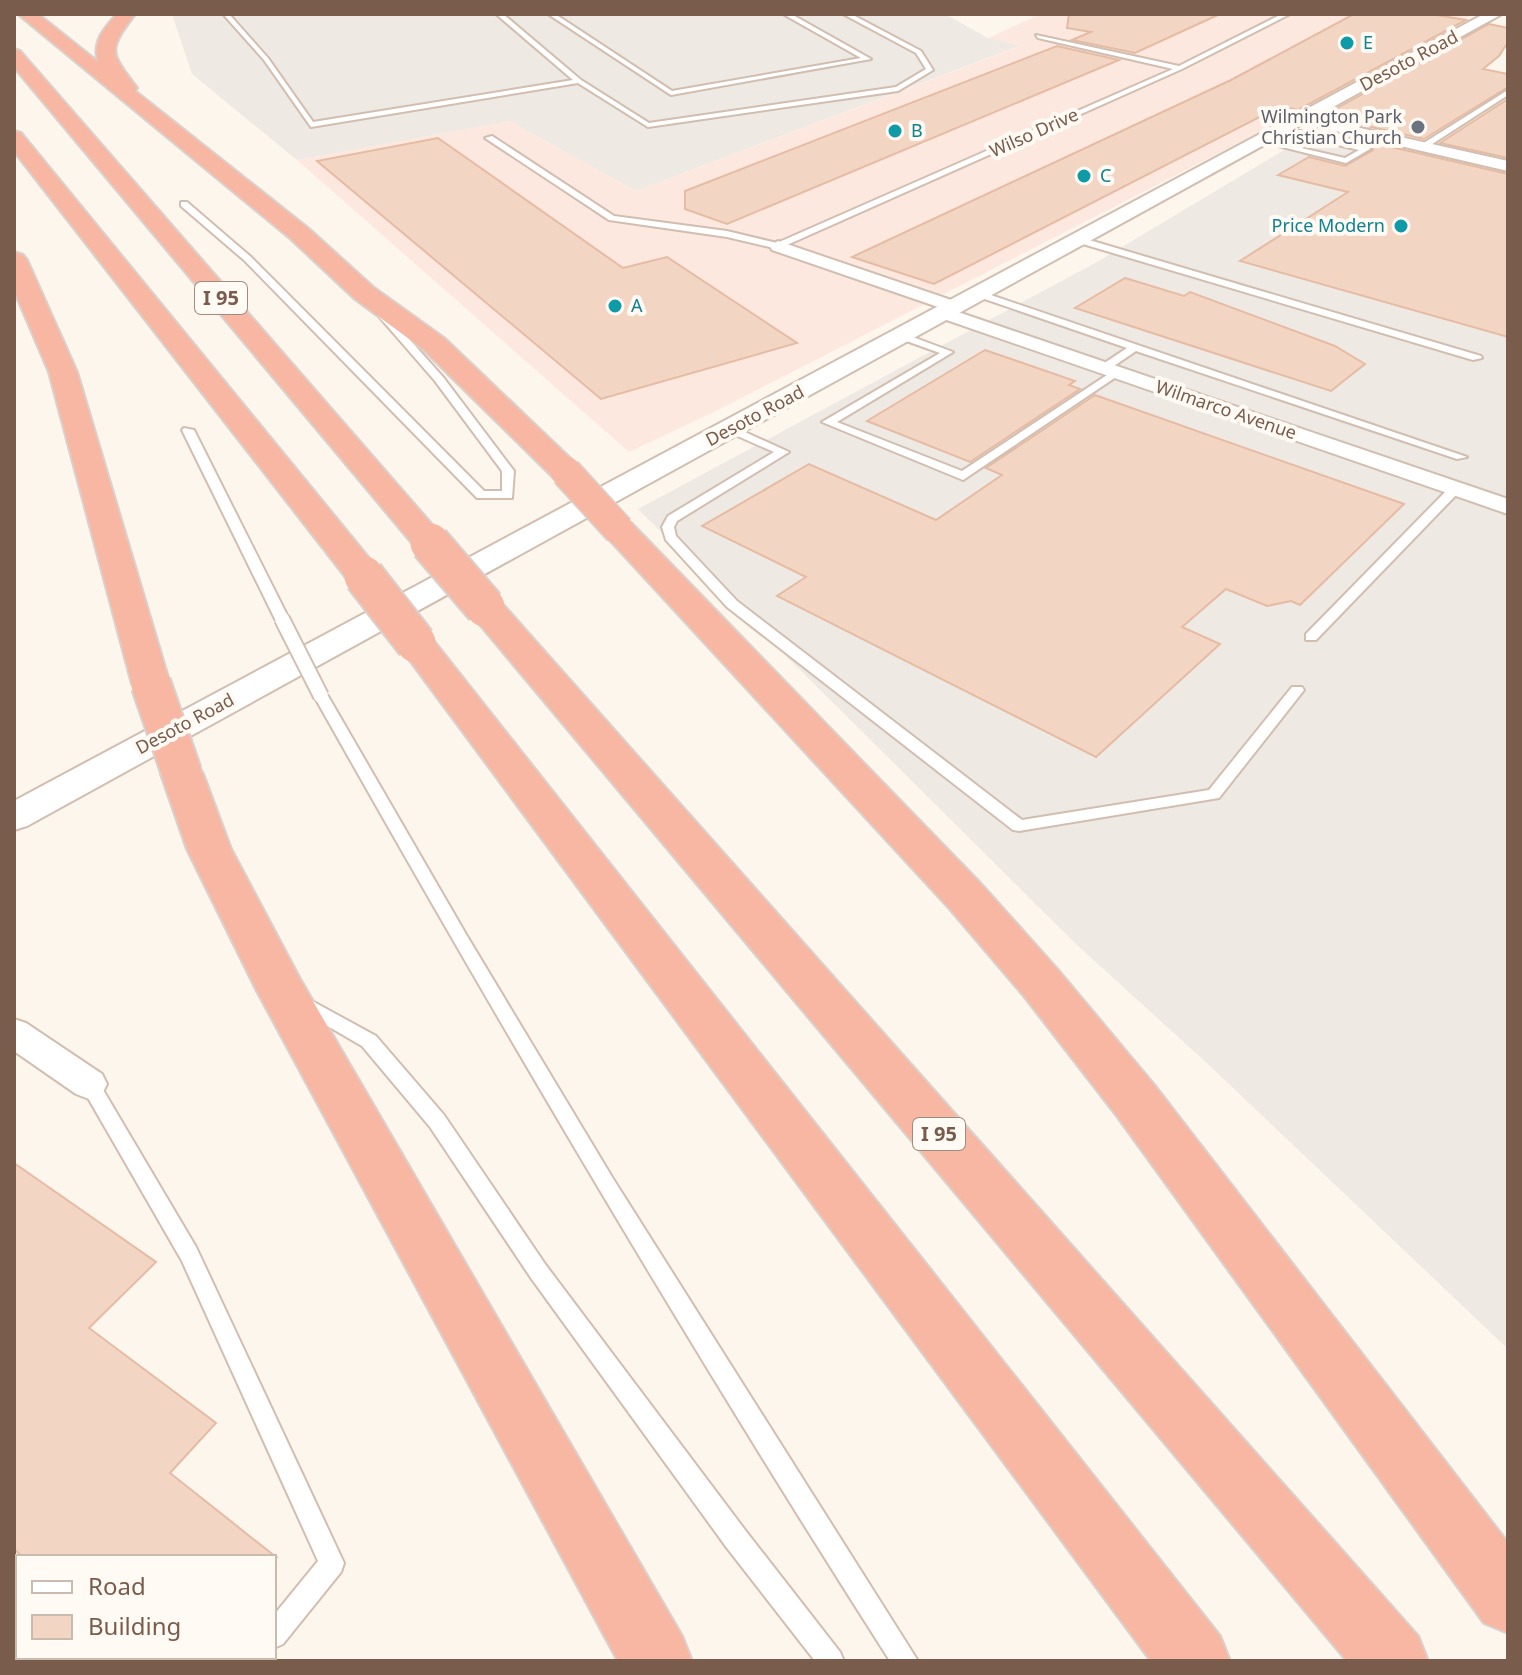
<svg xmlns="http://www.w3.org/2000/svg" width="1522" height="1675" viewBox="0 0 1522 1675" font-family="'Noto Sans',sans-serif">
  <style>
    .commercial { fill: #fde8e0 }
    .industrial { fill: #efe9e4 }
    .building { fill: #f3d5c3; stroke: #e6bba3; stroke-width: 2 }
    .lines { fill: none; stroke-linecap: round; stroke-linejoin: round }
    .service-casing { stroke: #d1beb0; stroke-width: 4 }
    .minor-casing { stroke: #d1beb0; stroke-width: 4 }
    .tertiary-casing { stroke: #d1beb0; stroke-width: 4 }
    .motorway-casing { stroke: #dad1cd; stroke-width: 4 }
    .service { fill: #fff; fill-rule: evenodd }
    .minor { fill: #fff; fill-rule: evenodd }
    .tertiary { fill: #fff; fill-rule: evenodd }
    .motorway { fill: #f7b7a3; fill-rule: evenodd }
    .service-bridge-casing { stroke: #d1beb0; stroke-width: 18; stroke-linecap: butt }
    .motorway-bridge-far1-casing { stroke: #dad1cd; stroke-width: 33; stroke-linecap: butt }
    .motorway-bridge-casing { stroke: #dad1cd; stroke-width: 43; stroke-linecap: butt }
    .service-bridge { stroke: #fff; stroke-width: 14 }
    .motorway-bridge-far1 { stroke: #f7b7a3; stroke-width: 30 }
    .motorway-bridge { stroke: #f7b7a3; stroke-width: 39 }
    .culture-dot { fill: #0f9aa8; stroke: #fffaf3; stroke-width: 3 }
    .worship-dot { fill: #6b7280; stroke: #fffaf3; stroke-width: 3 }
    .labels { text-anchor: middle; stroke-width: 8; stroke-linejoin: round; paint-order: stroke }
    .far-culture-label { font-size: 18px; fill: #0d838f; stroke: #fffaf3; text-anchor: start }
    .far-street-label { font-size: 18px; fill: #7a5c4d; stroke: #fffaf3 }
    .far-worship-label { font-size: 18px; fill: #5b616d; stroke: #fffaf3; text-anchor: end }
    .shield { fill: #fffaf3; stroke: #a28b7f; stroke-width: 2 }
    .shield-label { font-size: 20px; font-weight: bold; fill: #7a5c4d }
  </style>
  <rect width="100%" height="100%" fill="#fdf6ec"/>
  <path class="commercial" d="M 1041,14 L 1475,14 L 1320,101 L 722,408 L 629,452 L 297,160 L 510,121 L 636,191 L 1018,47 L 988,38 Z"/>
  <path class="industrial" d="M 172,14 L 945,14 L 988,38 L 1019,46 L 636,191 L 510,121 L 297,160 L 192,74 Z
    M 1321,128 L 1508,171 L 1508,1349 L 1210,1066 L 1076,944 L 638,509 L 1097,262 Z"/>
  <path class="building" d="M 1069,14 L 1220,14 L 1135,53 L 1072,40 L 1091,32 L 1067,28 Z
    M 1354,14 L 1431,14 L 1466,20 L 1298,110 L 1281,106 L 934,284 L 852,257 L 1231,80 Z
    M 1489,24 L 1508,28 L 1508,42 L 1499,56 L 1483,69 L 1508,74 L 1508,87 L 1424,139 L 1323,116 Z
    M 1057,46 L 1119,60 L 727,224 L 685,209 L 685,191 Z
    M 1508,99 L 1508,158 L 1440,143 Z
    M 1344,136 L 1508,174 L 1508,337 L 1240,261 L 1348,192 L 1278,175 L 1309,157 L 1345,166 L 1373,150 L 1370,144 L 1341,138 Z
    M 438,138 L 623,268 L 667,257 L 797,343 L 601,399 L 317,161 Z
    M 1125,278 L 1184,296 L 1190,292 L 1335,346 L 1365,364 L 1331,391 L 1075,308 Z
    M 985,350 L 1075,381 L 1069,385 L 1080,389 L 970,462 L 867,421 Z
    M 1095,395 L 1404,504 L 1300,605 L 1291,601 L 1267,606 L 1226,589 L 1182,627 L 1220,644 L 1096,757 L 777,596 L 806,577 L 702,526 L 809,464 L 936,520 L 1002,475 L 986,468 Z
    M 14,1163 L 156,1262 L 89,1328 L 216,1423 L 170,1473 L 276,1557 L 23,1557 L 14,1549 Z"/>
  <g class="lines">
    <defs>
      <path id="service" d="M 223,14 L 229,14 L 268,58 L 313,122 L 573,80 L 496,14 L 503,14 L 581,80 L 649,123 L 896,87 L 926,69 L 916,53 L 843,14 L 851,14 L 921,51 L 933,70 L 898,91 L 648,127 L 578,83 L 311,127 L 264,60 Z
        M 548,14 L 555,14 L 672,91 L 861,58 L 783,14 L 791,14 L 871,59 L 671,95 Z
        M 1282,14 L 1290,14 L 1182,69 L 778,249 L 727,237 L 609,220 L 485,138 L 492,136 L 614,216 L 727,231 L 777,243 L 1173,69 L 1038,38 L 1036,35 L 1179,66 Z
        M 1508,90 L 1508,95 L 1426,148 L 1419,146 Z
        M 1282,127 L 1369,147 L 1370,149 L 1346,163 L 1258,141 L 1262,139 L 1345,158 L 1359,150 L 1279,131 Z
        M 181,202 L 187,202 L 251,257 L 484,491 L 502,491 L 502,471 L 435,381 L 376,313 L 384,311 L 443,377 L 514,471 L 512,498 L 477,498 L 245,261 L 181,206 Z
        M 1079,237 L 1481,356 L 1482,358 L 1473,360 L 1076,242 L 1075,240 Z
        M 976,292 L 982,292 L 1467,457 L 1457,459 L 1136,351 L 1108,370 L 1100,370 L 1100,366 L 1127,348 L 976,296 Z
        M 902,333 L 953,352 L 837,422 L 962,471 L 1113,371 L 1122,373 L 963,480 L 822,422 L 940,353 L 898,338 L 898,334 Z
        M 726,427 L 734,427 L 789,452 L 677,521 L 674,527 L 676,536 L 737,601 L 1022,820 L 1209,790 L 1292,687 L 1302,687 L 1304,690 L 1219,798 L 1019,831 L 1013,830 L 727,607 L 666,540 L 662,527 L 668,516 L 774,452 L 726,431 Z
        M 184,428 L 194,430 L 289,619 L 287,622 L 277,622 L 275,619 L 182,430 Z
        M 1455,485 L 1461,489 L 1459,492 L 1316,640 L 1306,640 L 1306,634 L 1451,486 Z
        M 321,692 L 328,696 L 467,936 L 612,1177 L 918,1661 L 890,1661 C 688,1345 498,1023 314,696 Z
        M 301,995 L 376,1036 L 444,1115 L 545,1264 L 745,1530 L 840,1652 L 844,1661 L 815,1661 L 727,1548 L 531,1278 L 430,1127 L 362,1046 L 295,1007 L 292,1002 L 295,997 Z
        M 89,1076 L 96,1078 L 196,1247 L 344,1563 L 341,1572 L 283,1644 L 274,1648 L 274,1615 L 318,1561 L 182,1261 L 80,1084 L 82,1078 Z
        M 242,1657 L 270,1657 L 268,1661 L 240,1661 Z"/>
      <path id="minor" d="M 1302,115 L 1508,161 L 1508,171 L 1297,122 L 1297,116 Z
        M 778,241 L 960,303 L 963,307 L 958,312 L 1508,499 L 1508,514 L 938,317 L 935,313 L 941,308 L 772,250 L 770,246 Z
        M 14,1019 L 26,1023 L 102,1074 L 107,1084 L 102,1094 L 89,1099 L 76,1094 L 14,1051 Z
        M 14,1634 L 18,1635 L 18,1657 L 40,1657 L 41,1661 L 14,1661 Z"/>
      <path id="tertiary" d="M 1484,14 L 1502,14 L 27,826 L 14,830 L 14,801 Z"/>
      <path id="motorway" d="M 18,14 L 38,14 L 98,62 C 92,42 104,28 117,14 L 135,14 C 107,51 110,52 137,88 L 135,91 L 309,229 L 373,287 L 444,338 L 577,465 L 582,472 L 577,479 L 566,482 L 555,479 L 424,350 L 355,299 L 291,239 Z
        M 14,49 L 20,51 L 441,535 L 446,542 L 441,549 L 429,552 L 417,549 L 14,67 Z
        M 14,131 L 21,133 L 377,568 L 382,576 L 377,584 L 364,587 L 351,584 L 14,151 Z
        M 14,252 L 23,255 L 27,260 L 77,372 L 170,684 L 165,692 L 151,696 L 137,692 L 132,684 L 49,372 L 14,290 Z
        M 619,520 L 631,523 L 981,884 L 1058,970 L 1155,1086 L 1508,1543 L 1508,1633 L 1484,1623 L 1117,1116 L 1024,996 L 949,908 L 607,537 L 602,530 L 607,523 Z
        M 485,596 L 498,599 L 1418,1636 L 1428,1661 L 1347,1661 L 472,615 L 467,607 L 472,599 Z
        M 416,632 L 429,635 L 1220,1636 L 1230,1661 L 1151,1661 L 403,651 L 397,643 L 403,635 Z
        M 182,760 L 197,764 L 203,774 L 231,849 L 300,979 L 682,1636 L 692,1661 L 618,1661 L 257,991 L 187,849 L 161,774 L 167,764 Z"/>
    </defs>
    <use href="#service" class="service-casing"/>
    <use href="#minor" class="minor-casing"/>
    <use href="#tertiary" class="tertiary-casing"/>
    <use href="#motorway" class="motorway-casing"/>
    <use href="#service" class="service"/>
    <use href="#minor" class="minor"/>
    <use href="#tertiary" class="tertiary"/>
    <use href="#motorway" class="motorway"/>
    <defs>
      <path id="service-bridge" d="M 282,619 L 321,696"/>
      <path id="motorway-bridge-far1" d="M 566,472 L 619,530
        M 429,542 L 432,545"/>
      <path id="motorway-bridge" d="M 430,543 L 485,607
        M 364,576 L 416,643
        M 151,684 L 182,774"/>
    </defs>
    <use href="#service-bridge" class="service-bridge-casing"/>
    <use href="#motorway-bridge-far1" class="motorway-bridge-far1-casing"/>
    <use href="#motorway-bridge" class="motorway-bridge-casing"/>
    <use href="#service-bridge" class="service-bridge"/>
    <use href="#motorway-bridge-far1" class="motorway-bridge-far1"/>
    <use href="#motorway-bridge" class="motorway-bridge"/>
  </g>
  <g class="culture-dot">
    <circle cx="1347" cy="43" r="8"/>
    <circle cx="895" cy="131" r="8"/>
    <circle cx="1084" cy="176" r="8"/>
    <circle cx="1401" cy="226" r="8"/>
    <circle cx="615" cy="306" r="8"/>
  </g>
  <circle class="worship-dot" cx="1418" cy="127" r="8"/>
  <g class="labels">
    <g class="far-culture-label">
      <text x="1363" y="49">E</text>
      <text x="911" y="137">B</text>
      <text x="1100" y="182">C</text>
      <text x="1385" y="232" text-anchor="end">Price Modern</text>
      <text x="631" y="312">A</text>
    </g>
    <g class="far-street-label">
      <text transform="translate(1409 61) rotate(-28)" y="6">Desoto Road</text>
      <text transform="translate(1034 133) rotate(-24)" y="6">Wilso Drive</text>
      <text transform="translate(1226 410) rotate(19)" y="6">Wilmarco Avenue</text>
      <text transform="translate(755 416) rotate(-28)" y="6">Desoto Road</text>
      <text transform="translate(185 724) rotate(-28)" y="6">Desoto Road</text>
    </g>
    <g class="far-worship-label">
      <text x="1402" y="123">Wilmington Park<tspan x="1402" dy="21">Christian Church</tspan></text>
    </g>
    <g class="shield">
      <rect x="195" y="282" width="52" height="32" rx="6"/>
      <rect x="913" y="1118" width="52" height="32" rx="6"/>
    </g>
    <g class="shield-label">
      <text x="221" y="305">I 95</text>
      <text x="939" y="1141">I 95</text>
    </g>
  </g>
  <rect width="1522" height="1675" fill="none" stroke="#7a5c4d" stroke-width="32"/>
  <rect x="16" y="1555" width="260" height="104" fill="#fffaf3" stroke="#cabbb1" stroke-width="2"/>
  <rect x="32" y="1581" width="40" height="12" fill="#ffffff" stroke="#cabbb1" stroke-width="2"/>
  <text x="88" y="1595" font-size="24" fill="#7a5c4d">Road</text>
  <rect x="32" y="1615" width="40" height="24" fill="#f3d5c3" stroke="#cabbb1" stroke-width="2"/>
  <text x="88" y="1635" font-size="24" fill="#7a5c4d">Building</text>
</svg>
